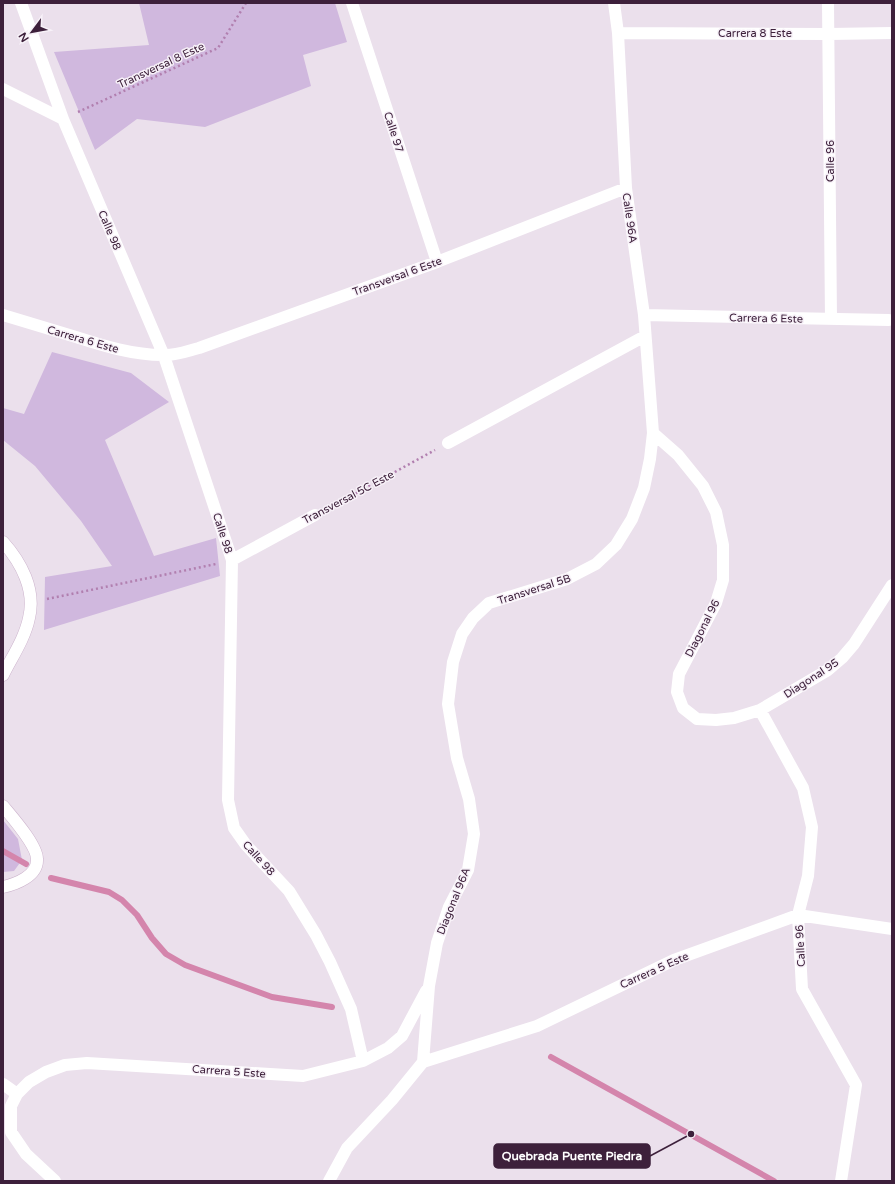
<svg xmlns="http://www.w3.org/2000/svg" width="895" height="1184" viewBox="0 0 895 1184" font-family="'Varela Round',sans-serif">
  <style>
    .green { fill: #d0b8de }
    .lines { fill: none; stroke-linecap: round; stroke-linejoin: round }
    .stream { stroke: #d485ac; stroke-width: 6 }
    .secondary-casing { stroke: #ccb3cc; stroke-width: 13 }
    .path { stroke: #b17faf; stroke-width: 2.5; stroke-dasharray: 2 3; stroke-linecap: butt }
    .street { stroke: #fff; stroke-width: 12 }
    .secondary { stroke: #fff; stroke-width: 12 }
    .labels { text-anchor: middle; stroke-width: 3; stroke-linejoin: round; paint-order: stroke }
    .street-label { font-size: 11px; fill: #3d203b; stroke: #f7f1f8 }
    .leader { fill: none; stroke: #3d203b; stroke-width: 1.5 }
    .callout-dot { fill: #3d203b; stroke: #f7f1f8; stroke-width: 1.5 }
    .callout { fill: #3d203b; stroke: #3d203b; stroke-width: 1.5 }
    .callout-label { font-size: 12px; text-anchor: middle; font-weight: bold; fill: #fff }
  </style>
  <rect width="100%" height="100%" fill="#ebe0ec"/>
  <path class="green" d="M 139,3 L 335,3 L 347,42 L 303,55 L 311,86 L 205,127 L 137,119 L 95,150 L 54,52 L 149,45 Z
    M 52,352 L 131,373 L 169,402 L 105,440 L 154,556 L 216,538 L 220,576 L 44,630 L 45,577 L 112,566 L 81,521 L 35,466 L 3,440 L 3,408 L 24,414 Z
    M 3,820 L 18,839 L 22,860 L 14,871 L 3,872 Z"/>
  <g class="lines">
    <path class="stream" d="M 3,851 L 26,864
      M 51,878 L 109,892 L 122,900 L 137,915 L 152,938 L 166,954 L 185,965 L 272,997 L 332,1007
      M 551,1057 L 774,1181"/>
    <defs>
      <path id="secondary" d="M 3,542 C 21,562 36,590 29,618 C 25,638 12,657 3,675
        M 3,806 C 12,817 37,845 37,859 C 38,876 16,884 3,887"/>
    </defs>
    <use href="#secondary" class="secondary-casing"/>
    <path class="path" d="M 78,112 L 218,48 L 246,3
      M 329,508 L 435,450
      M 47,599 L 216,564"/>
    <path class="street" d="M 21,3 L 63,119 L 164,356 L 232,560 L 228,800 L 234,828 L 246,845 L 289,891 L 316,935 L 330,962 L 351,1009 L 363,1061
      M 352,3 L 437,262
      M 828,3 L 831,319
      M 618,33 L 829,34 L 892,33
      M 3,89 L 63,119
      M 3,315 C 27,322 52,330 76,337 C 104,346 133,355 163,355 C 175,356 187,351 199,348 L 437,262 L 626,188
      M 644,315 L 889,320
      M 653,433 L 678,455 L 703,486 L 716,512 L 723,545 L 723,580 L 716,603 L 679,674 L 677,692 L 683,708 L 697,719 L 716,720 L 734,718 L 760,710 L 828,670 L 842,658 L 854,644 L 892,585
      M 448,443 L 645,336
      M 232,560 L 315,515
      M 760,710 L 803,788 L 812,827 L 808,876 L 798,915 L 802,989 L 856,1085 L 841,1181
      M 423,1062 L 537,1026 L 674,960 L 798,915 L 892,929
      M 3,1084 L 17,1094
      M 55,1181 L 26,1154 L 11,1132 L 11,1106 L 17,1094 L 29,1082 L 46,1072 L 65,1065 L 87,1063 L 303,1076 L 363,1061 L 388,1048 L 402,1036 L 426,991
      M 329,1181 L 347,1148 L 392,1100 L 423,1062 L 429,986 L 437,943 L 449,907 L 468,870 L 474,834 L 469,799 L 457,758 L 448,704 L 453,662 L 462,634 L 473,618 L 489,603 L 567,579 L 596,564 L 616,545 L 632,519 L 644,488 L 650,459 L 653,433 L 644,315 L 626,188 L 618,33 L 614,3"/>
    <use href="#secondary" class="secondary"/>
  </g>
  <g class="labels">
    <g class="street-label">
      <text x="755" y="37">Carrera 8 Este</text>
      <text transform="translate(161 65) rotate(-25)" y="4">Transversal 8 Este</text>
      <text transform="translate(394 132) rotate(72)" y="4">Calle 97</text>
      <text transform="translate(830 161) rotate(-90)" y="4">Calle 96</text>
      <text transform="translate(630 218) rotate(82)" y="4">Calle 96A</text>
      <text transform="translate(110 230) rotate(67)" y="4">Calle 98</text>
      <text transform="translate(397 276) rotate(-20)" y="4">Transversal 6 Este</text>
      <text transform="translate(766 318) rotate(1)" y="4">Carrera 6 Este</text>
      <text transform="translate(83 339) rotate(16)" y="4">Carrera 6 Este</text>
      <text transform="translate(348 497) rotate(-28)" y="4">Transversal 5C Este</text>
      <text transform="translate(223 533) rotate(72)" y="4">Calle 98</text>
      <text transform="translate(534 589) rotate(-18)" y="4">Transversal 5B</text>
      <text transform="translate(702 628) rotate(-63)" y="4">Diagonal 96</text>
      <text transform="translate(811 678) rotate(-33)" y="4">Diagonal 95</text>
      <text transform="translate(259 858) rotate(48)" y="4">Calle 98</text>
      <text transform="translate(453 901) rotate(-68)" y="4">Diagonal 96A</text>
      <text transform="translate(800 946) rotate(-93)" y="4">Calle 96</text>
      <text transform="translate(654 970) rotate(-24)" y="4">Carrera 5 Este</text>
      <text transform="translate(229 1071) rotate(4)" y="4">Carrera 5 Este</text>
    </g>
  </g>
  <path class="leader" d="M691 1134L650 1156"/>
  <circle class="callout-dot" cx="691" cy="1134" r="4"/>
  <rect class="callout" x="494" y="1144" width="156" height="24" rx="4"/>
  <g class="callout-label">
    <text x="572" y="1160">Quebrada Puente Piedra</text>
  </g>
  <rect width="895" height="1184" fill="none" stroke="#3d203b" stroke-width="8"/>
  <g transform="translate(32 32) rotate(238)" stroke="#f7f1f8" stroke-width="3" paint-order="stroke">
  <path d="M0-3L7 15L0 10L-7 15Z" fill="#3d203b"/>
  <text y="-6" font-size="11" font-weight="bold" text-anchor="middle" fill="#3d203b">N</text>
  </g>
</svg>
